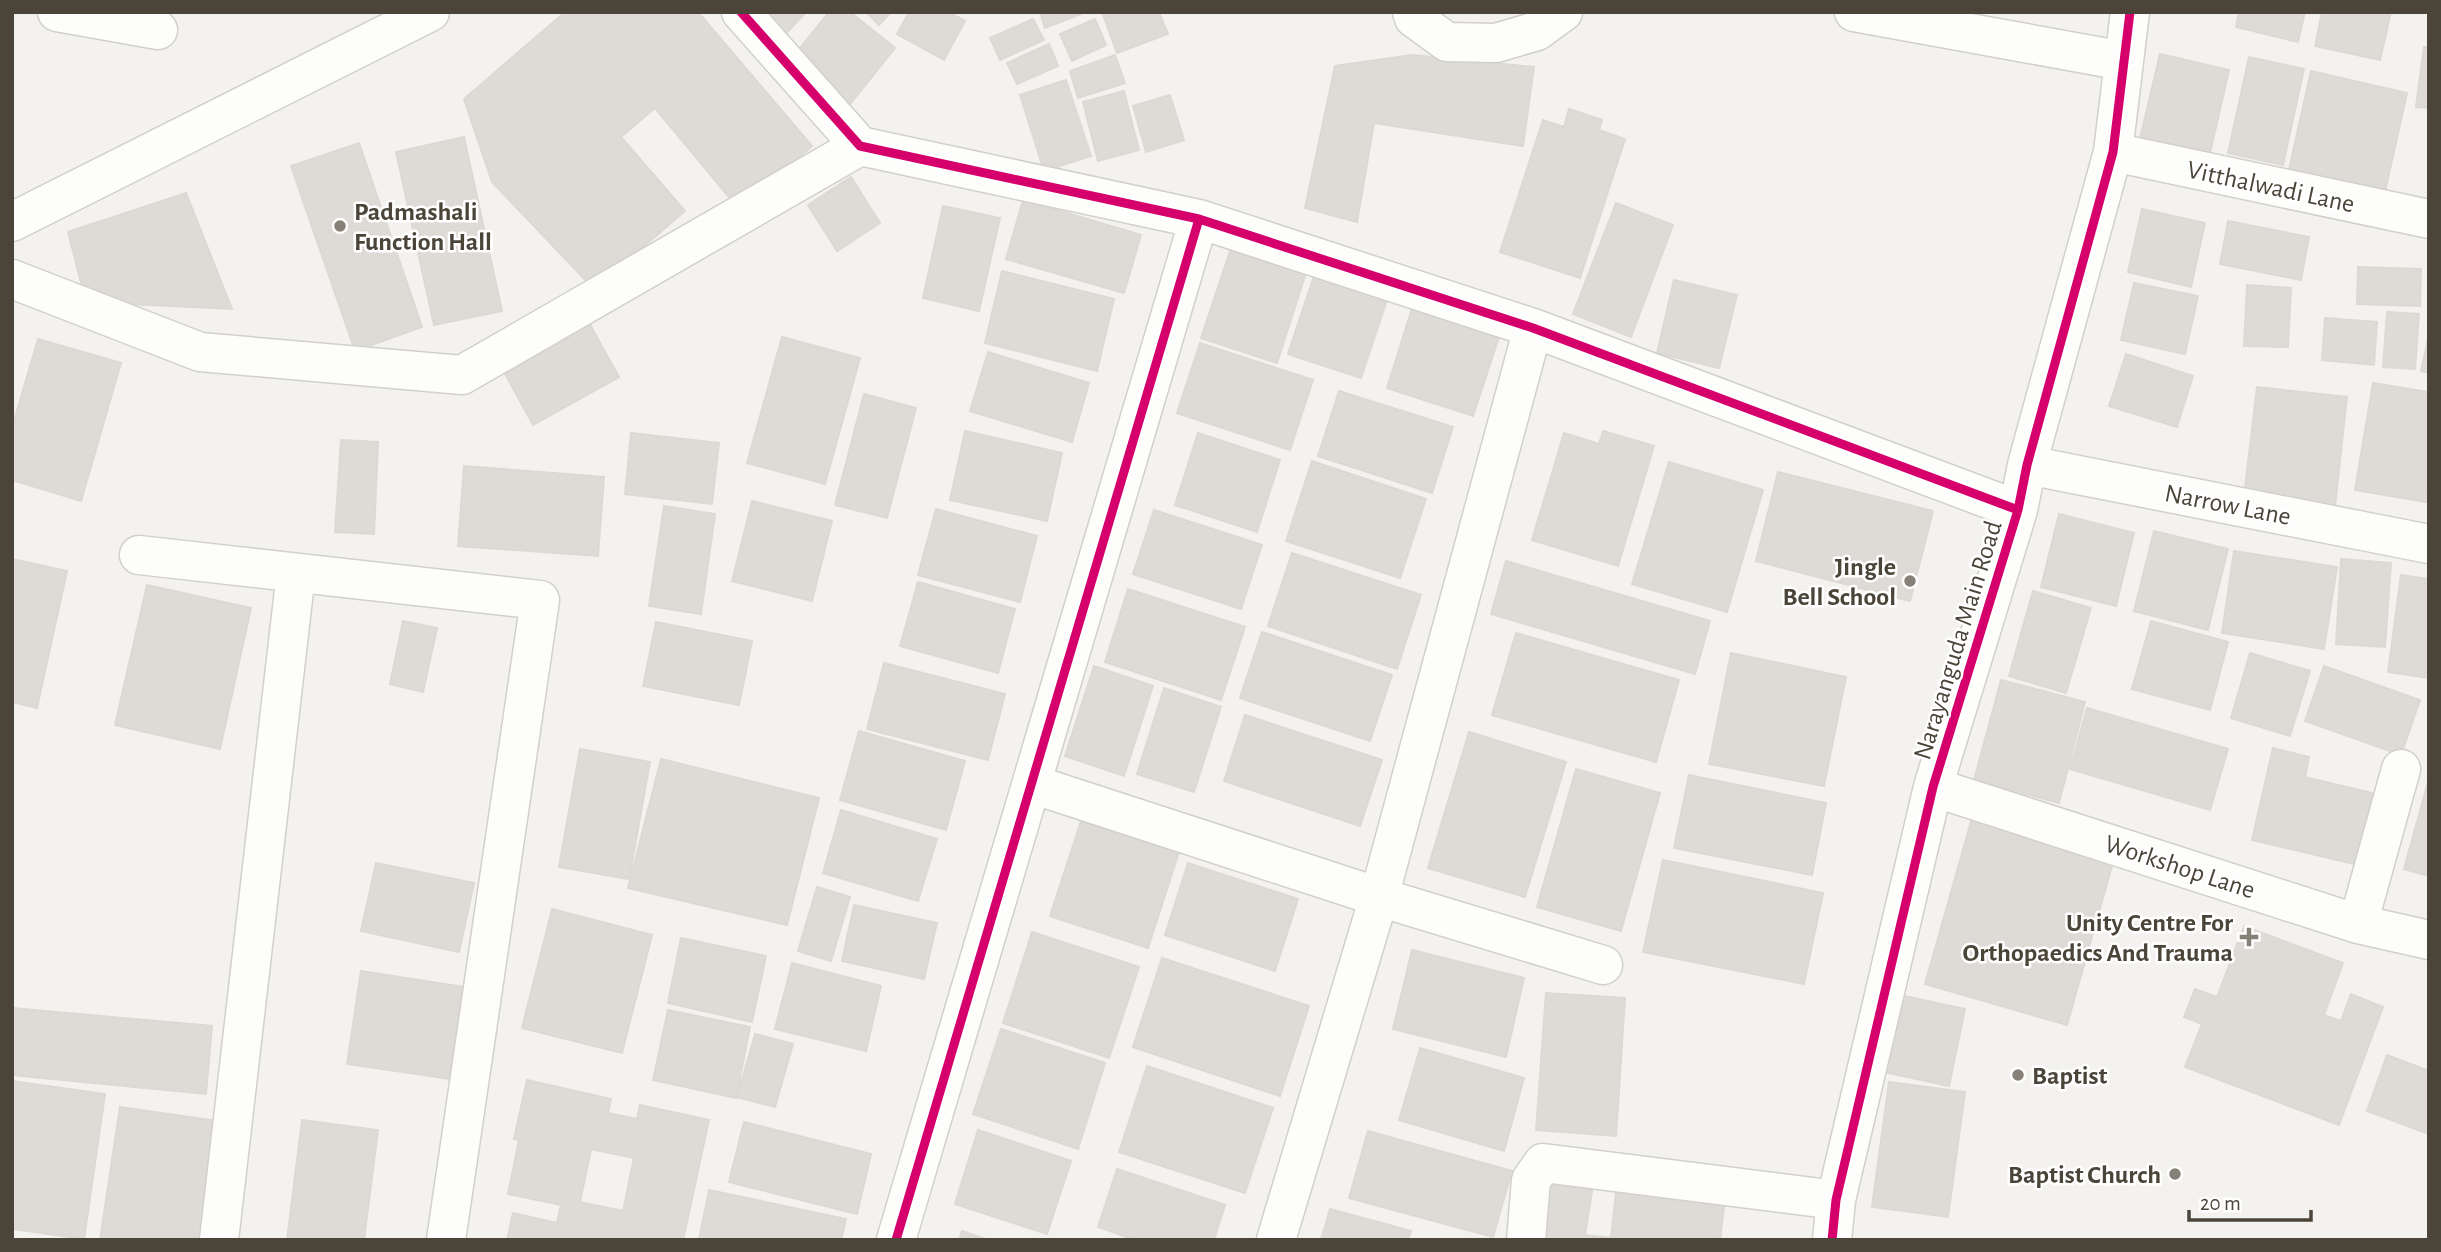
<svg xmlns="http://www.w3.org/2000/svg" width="2441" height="1252" viewBox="0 0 2441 1252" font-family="'Alegreya Sans',sans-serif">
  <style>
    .building { fill: #dedbd6; stroke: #dcd9d4; stroke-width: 2; fill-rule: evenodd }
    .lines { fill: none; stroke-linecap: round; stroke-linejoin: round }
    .minor-casing { stroke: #d2d0cb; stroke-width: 41 }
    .minor { stroke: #fdfdfc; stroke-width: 38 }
    .cycleway-casing { stroke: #fff; stroke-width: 13 }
    .cycleway { stroke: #d6006c; stroke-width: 9 }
    .poi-dot { fill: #868178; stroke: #fff; stroke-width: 2.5 }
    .labels { text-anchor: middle; stroke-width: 5; stroke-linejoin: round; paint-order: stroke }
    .street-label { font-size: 26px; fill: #4b4439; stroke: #fff }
    .poi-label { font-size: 26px; font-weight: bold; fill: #4b4439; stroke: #fff; text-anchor: end }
  </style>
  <rect width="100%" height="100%" fill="#f4f2ee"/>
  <path class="building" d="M 565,12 L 698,12 L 812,146 L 739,209 L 655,108 L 621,137 L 685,211 L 594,289 L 492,182 L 464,99 Z
    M 761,12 L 806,12 L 781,39 Z
    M 829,12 L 850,12 L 895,48 L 850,104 L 792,58 Z
    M 866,12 L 891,12 L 879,25 Z
    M 909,12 L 949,12 L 965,21 L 944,60 L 897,34 Z
    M 1040,12 L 1086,12 L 1045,28 Z
    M 1102,12 L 1159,12 L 1168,34 L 1117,53 Z
    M 2239,12 L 2305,12 L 2298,42 L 2236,27 Z
    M 2322,12 L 2391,12 L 2380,60 L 2315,46 Z
    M 1033,19 L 1044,40 L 1000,60 L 990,38 Z
    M 1095,19 L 1106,45 L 1072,61 L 1060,34 Z
    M 1049,44 L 1058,66 L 1017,84 L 1007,63 Z
    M 2424,47 L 2429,47 L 2429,108 L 2416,107 Z
    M 2160,54 L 2229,70 L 2208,162 L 2138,147 Z
    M 1115,55 L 1125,83 L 1078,98 L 1070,71 Z
    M 1412,55 L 1534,67 L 1523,146 L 1374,123 L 1357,222 L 1305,208 L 1335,66 Z
    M 2249,57 L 2304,69 L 2283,165 L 2228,153 Z
    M 2311,71 L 2407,93 L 2384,196 L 2288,174 Z
    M 1066,80 L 1091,156 L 1044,171 L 1020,95 Z
    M 1124,91 L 1139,150 L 1098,161 L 1083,102 Z
    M 1170,95 L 1184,140 L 1146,152 L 1133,106 Z
    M 1569,109 L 1602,120 L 1599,130 L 1625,139 L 1580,278 L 1500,252 L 1543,120 L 1564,127 Z
    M 464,137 L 502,311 L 434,325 L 396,152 Z
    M 359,143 L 422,327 L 355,351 L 291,166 Z
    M 851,177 L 880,223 L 837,251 L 808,205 Z
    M 186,193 L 232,309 L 86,302 L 68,232 Z
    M 1023,200 L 1141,235 L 1124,293 L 1006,259 Z
    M 1616,203 L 1673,225 L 1631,337 L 1573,314 Z
    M 943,206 L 1000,218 L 979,311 L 923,298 Z
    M 2142,209 L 2205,223 L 2191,287 L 2128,272 Z
    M 2228,221 L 2309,237 L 2301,280 L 2220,264 Z
    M 1231,248 L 1306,273 L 1277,363 L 1201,338 Z
    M 2358,267 L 2421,269 L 2420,306 L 2357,304 Z
    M 1002,271 L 1114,299 L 1097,371 L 985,343 Z
    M 1314,276 L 1387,300 L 1361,378 L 1288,354 Z
    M 1674,280 L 1737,295 L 1719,368 L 1657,353 Z
    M 2134,283 L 2198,296 L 2185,354 L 2121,340 Z
    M 2247,285 L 2291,288 L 2288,347 L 2244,346 Z
    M 1414,302 L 1501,331 L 1473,416 L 1387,388 Z
    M 2387,312 L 2419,314 L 2415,369 L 2383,367 Z
    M 2325,318 L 2377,322 L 2374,365 L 2322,360 Z
    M 588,321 L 619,377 L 533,425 L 503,370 Z
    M 2429,334 L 2429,373 L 2421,371 Z
    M 782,337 L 860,358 L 825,484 L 747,463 Z
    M 38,339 L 121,363 L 81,501 L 12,480 L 12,428 Z
    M 1200,343 L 1313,380 L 1290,450 L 1177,413 Z
    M 988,352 L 1089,383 L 1072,442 L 970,411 Z
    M 2126,354 L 2193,376 L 2177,427 L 2109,406 Z
    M 2373,383 L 2429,392 L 2429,485 L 2426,502 L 2355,490 Z
    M 2257,387 L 2347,397 L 2335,506 L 2244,496 Z
    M 1339,391 L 1453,427 L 1432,493 L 1318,456 Z
    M 864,394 L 916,408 L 887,518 L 835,505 Z
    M 965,431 L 1062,453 L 1047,521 L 950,500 Z
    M 1603,431 L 1654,446 L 1618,566 L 1532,540 L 1564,433 L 1599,444 Z
    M 631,433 L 719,443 L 712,504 L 625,494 Z
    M 1198,433 L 1280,460 L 1257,532 L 1175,505 Z
    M 341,440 L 378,442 L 374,534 L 335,532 Z
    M 1312,461 L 1426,499 L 1400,578 L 1286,541 Z
    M 1669,462 L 1763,490 L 1727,612 L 1632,584 Z
    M 464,466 L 604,477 L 598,556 L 458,546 Z
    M 1778,472 L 1933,511 L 1910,601 L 1756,561 Z
    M 752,501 L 832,521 L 812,601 L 732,581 Z
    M 664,506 L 715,514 L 701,614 L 649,606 Z
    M 936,509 L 1037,536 L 1020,602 L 918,575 Z
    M 1154,510 L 1262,545 L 1241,609 L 1133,574 Z
    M 2059,514 L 2134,533 L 2116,606 L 2041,587 Z
    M 2154,531 L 2228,549 L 2208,630 L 2134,611 Z
    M 2234,551 L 2337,567 L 2324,649 L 2222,633 Z
    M 1292,553 L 1421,595 L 1397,669 L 1268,626 Z
    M 12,559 L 67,571 L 37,708 L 12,702 Z
    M 2341,559 L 2391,563 L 2385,647 L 2336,644 Z
    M 1506,561 L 1710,621 L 1695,674 L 1491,614 Z
    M 2401,575 L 2429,579 L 2429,678 L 2388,672 Z
    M 918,582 L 1015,609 L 998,673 L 900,646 Z
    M 147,585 L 251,608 L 220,749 L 115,725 Z
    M 1128,589 L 1245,627 L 1221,700 L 1105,662 Z
    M 2033,591 L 2091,608 L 2066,693 L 2009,676 Z
    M 403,621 L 437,628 L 423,692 L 390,684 Z
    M 2151,621 L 2228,642 L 2210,710 L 2132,689 Z
    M 656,622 L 752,641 L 739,705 L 643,686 Z
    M 1262,632 L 1392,675 L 1370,741 L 1240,698 Z
    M 1516,633 L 1679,680 L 1656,762 L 1492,715 Z
    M 1731,653 L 1846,677 L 1824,786 L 1709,764 Z
    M 2250,653 L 2310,671 L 2290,736 L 2231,718 Z
    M 884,663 L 1005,694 L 988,760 L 867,729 Z
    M 1094,666 L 1153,686 L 1124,776 L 1065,756 Z
    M 2324,666 L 2420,700 L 2401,755 L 2305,721 Z
    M 2001,680 L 2085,702 L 2059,803 L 1974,780 Z
    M 1164,688 L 1221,707 L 1194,792 L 1137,774 Z
    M 2087,708 L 2228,749 L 2210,810 L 2070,769 Z
    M 1245,715 L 1382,760 L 1360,826 L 1224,781 Z
    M 859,731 L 965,761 L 946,830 L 840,800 Z
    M 1469,732 L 1566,762 L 1525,897 L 1428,868 Z
    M 2273,748 L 2309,757 L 2305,777 L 2376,794 L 2359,865 L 2252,840 Z
    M 580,749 L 650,762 L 629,879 L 559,867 Z
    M 661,759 L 819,798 L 787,925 L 628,888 Z
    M 1576,769 L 1660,793 L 1621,931 L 1537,907 Z
    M 1689,775 L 1826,803 L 1812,875 L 1674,848 Z
    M 2428,782 L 2429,782 L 2429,876 L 2404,869 Z
    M 841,810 L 937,839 L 918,901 L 823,873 Z
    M 1972,818 L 2114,859 L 2067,1025 L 1925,984 Z
    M 1081,821 L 1179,852 L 1148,948 L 1050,916 Z
    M 1663,860 L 1823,893 L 1804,984 L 1643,952 Z
    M 376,863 L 474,883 L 459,952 L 361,931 Z
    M 1188,863 L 1298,899 L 1275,971 L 1165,935 Z
    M 817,887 L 850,897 L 831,961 L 798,951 Z
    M 854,905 L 937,923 L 924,979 L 842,961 Z
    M 552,909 L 652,935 L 622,1053 L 522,1028 Z
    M 2244,926 L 2343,963 L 2324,1015 L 2341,1021 L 2351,994 L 2383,1007 L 2339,1125 L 2185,1067 L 2202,1024 L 2184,1017 L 2195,989 L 2217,997 Z
    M 1032,932 L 1139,967 L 1109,1058 L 1003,1023 Z
    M 681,938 L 766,956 L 752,1022 L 668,1003 Z
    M 1412,950 L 1524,978 L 1506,1057 L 1393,1029 Z
    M 1162,958 L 1309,1006 L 1280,1096 L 1133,1047 Z
    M 792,963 L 881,986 L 866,1051 L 775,1029 Z
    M 361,971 L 471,988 L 458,1080 L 347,1064 Z
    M 1546,993 L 1625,998 L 1616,1136 L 1536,1130 Z
    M 1895,994 L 1965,1009 L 1949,1086 L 1879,1071 Z
    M 12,1008 L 212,1026 L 206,1094 L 12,1075 Z
    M 668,1010 L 750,1027 L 736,1098 L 653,1080 Z
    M 1001,1029 L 1105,1063 L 1078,1149 L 973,1114 Z
    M 755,1034 L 793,1044 L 775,1107 L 737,1097 Z
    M 1420,1048 L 1524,1078 L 1504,1151 L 1399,1120 Z
    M 2387,1055 L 2429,1071 L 2429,1134 L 2367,1111 Z
    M 1147,1066 L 1273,1108 L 1245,1193 L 1119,1152 Z
    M 527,1080 L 611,1099 L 608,1113 L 637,1119 L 640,1105 L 709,1120 L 683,1240 L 507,1240 L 513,1213 L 557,1223 L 561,1205 L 508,1194 L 519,1140 L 514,1139 ZM 591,1149 L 634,1158 L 623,1211 L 580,1202 Z
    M 12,1081 L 105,1094 L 84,1239 L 12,1229 Z
    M 1889,1082 L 1965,1092 L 1948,1217 L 1872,1207 Z
    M 120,1107 L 225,1122 L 207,1240 L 100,1240 Z
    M 302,1120 L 378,1130 L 364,1240 L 287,1240 Z
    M 744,1122 L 871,1154 L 857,1214 L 729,1182 Z
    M 978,1130 L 1071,1161 L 1047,1234 L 955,1204 Z
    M 1368,1131 L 1512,1171 L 1493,1237 L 1349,1198 Z
    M 1117,1169 L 1225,1205 L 1214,1240 L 1135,1240 L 1098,1227 Z
    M 1549,1172 L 1594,1179 L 1585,1235 L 1611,1238 L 1617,1183 L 1725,1197 L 1720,1240 L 1539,1240 Z
    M 709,1190 L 846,1219 L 841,1240 L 699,1240 Z
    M 1330,1209 L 1411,1231 L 1408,1240 L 1321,1240 Z
    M 962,1231 L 988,1240 L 959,1240 Z"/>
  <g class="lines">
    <defs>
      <path id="minor" d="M 57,12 L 158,30
        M 741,12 L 860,146 L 1199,219 L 1533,328 L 2018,510
        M 1412,12 L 1414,18 L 1447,42 L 1496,43 L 1537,31 L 1563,12
        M 1854,12 L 2124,61
        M 2113,152 L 2429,219
        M 12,222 L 430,12
        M 12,279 L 200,352 L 462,375 L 860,146
        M 2027,465 L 2429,544
        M 139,555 L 540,600 L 446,1240
        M 1032,784 L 1379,897 L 1603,965
        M 1933,787 L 2358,924 L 2429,940
        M 2358,924 L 2401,769
        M 219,1240 L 296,573
        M 896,1240 L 1199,219
        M 1276,1240 L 1379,897 L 1533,328
        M 1526,1240 L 1531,1180 L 1543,1163 L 1836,1200
        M 1832,1240 L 1836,1200 L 1933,787 L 2018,510 L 2027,465 L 2113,152 L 2130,12"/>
    </defs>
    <use href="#minor" class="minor-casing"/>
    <use href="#minor" class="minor"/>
    <defs>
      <path id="cycleway" d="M 741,12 L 860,146 L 1199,219 L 1533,328 L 2018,510
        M 896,1240 L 1199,219
        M 1832,1240 L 1836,1200 L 1933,787 L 2018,510 L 2027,465 L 2113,152 L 2130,12"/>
    </defs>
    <use href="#cycleway" class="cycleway-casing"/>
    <use href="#cycleway" class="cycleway"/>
  </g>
  <g class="poi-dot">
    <circle cx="340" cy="226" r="7"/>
    <circle cx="1910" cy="581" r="7"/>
    <path d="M2245.5 926.5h7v7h7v7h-7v7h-7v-7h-7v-7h7z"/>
    <circle cx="2018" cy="1075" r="7"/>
    <circle cx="2175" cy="1174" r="7"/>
  </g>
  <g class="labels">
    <g class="street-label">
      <text transform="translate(2271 186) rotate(12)" y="9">Vitthalwadi Lane</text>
      <text transform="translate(2228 504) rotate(11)" y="9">Narrow Lane</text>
      <text transform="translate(1957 640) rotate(-73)" y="9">Narayanguda Main Road</text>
      <text transform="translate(2180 866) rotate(18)" y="9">Workshop Lane</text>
    </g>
    <g class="poi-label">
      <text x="354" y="220" text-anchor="start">Padmashali<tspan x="354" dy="30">Function Hall</tspan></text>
      <text x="1896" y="575">Jingle<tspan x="1896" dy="30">Bell School</tspan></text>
      <text x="2233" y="931">Unity Centre For<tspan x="2233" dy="30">Orthopaedics And Trauma</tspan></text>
      <text x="2032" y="1084" text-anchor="start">Baptist</text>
      <text x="2161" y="1183">Baptist Church</text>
    </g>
  </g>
  <rect width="2441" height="1252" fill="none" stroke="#4b4439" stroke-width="28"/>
  <path d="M2189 1210v10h122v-10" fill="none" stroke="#4b4439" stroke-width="3.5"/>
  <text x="2200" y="1210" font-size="21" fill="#4b4439" stroke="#ffffff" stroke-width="5" paint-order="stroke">20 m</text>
</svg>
